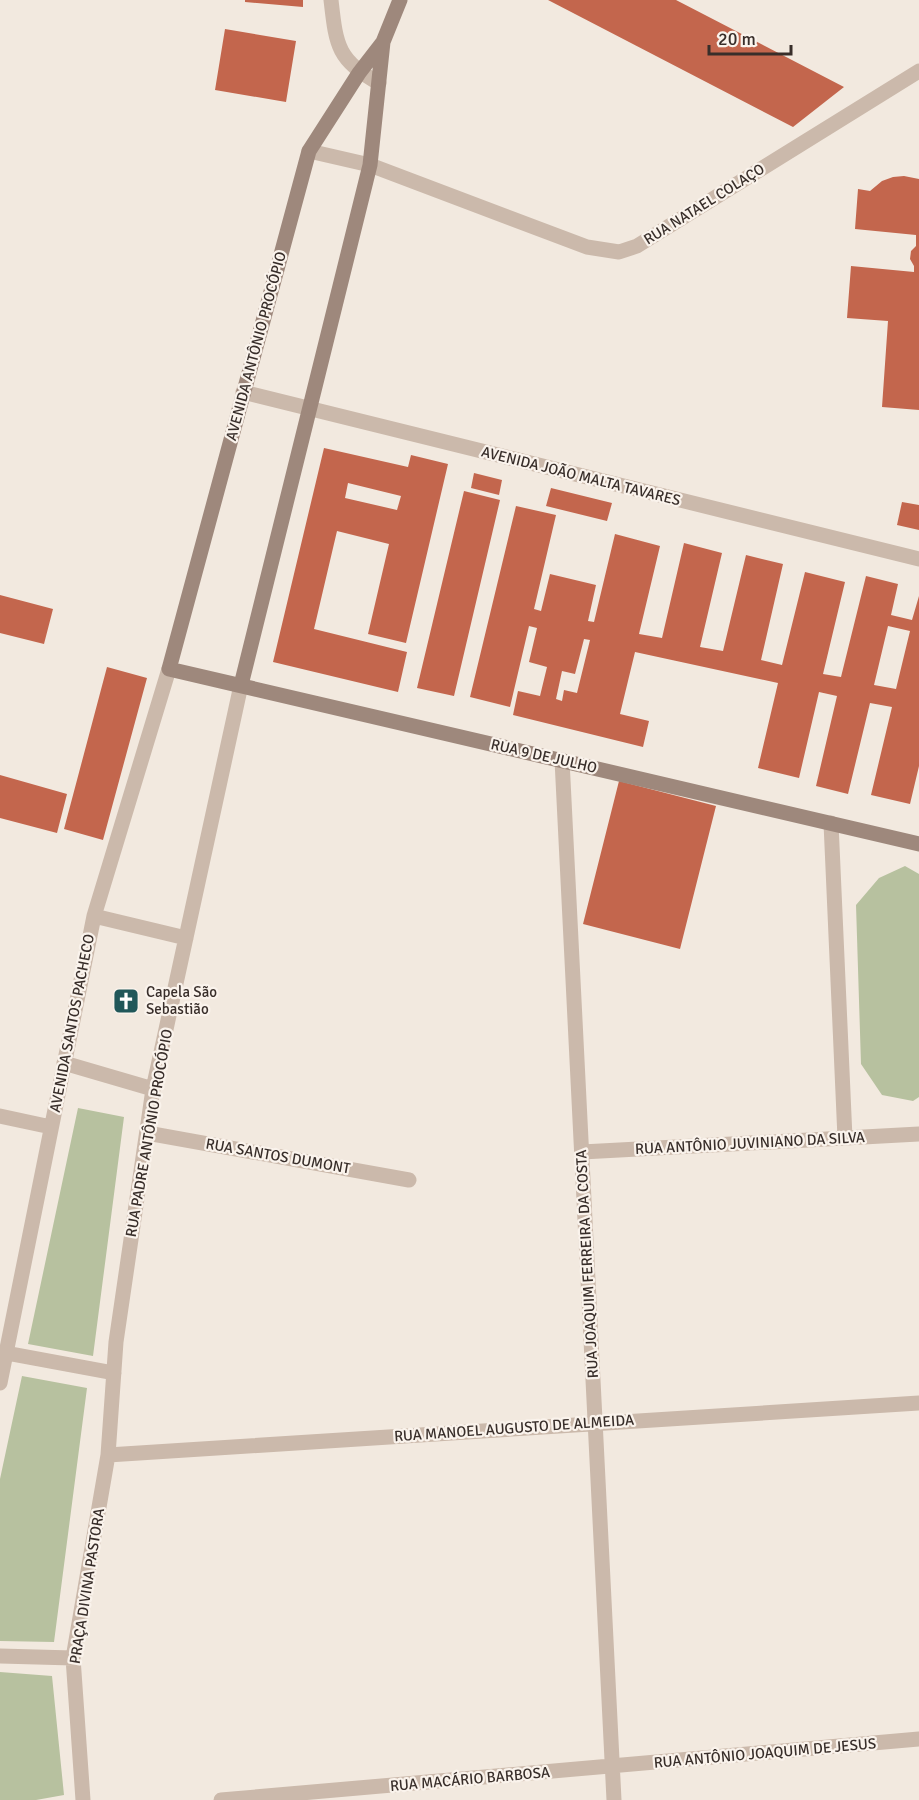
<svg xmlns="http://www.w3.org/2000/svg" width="919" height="1800" viewBox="0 0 919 1800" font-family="Signika,sans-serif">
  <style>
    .green { fill: #b7c19f }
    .building { fill: #c3664d; fill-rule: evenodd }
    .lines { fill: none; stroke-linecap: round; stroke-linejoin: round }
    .street { stroke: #cbb9ab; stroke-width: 15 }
    .secondary { stroke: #9e887c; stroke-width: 15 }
    .labels { text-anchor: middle; stroke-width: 4.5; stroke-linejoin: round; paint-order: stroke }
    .street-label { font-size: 15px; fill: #382e2a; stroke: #faf3ec }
    .poi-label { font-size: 15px; fill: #382e2a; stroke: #faf3ec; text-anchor: start }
  </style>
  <rect width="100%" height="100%" fill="#f2e9df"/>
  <path class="green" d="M 905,866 L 919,874 L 919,1097 L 913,1101 L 882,1095 L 861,1064 L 856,905 L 879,878 Z
    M 78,1108 L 124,1117 L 93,1356 L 28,1344 Z
    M 22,1376 L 87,1388 L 54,1642 L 0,1641 L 0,1479 Z
    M 0,1672 L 52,1676 L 64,1795 L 36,1800 L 0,1800 Z"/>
  <path class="building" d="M 245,0 L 303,0 L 303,7 L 245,2 Z
    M 548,0 L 676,0 L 844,87 L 793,127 Z
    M 225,29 L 296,41 L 286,102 L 215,90 Z
    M 904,176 L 919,179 L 919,410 L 882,407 L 888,321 L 847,318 L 851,266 L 914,272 L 914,266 L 910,259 L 911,251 L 916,246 L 916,235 L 855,229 L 858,189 L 870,191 L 882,181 L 893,177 Z
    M 324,448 L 408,467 L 411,455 L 448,464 L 406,643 L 368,634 L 389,544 L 337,531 L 314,629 L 407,652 L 398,692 L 273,662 ZM 348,483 L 401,496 L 397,510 L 345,498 Z
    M 474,473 L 502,480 L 499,495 L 471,488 Z
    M 551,488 L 612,503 L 607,521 L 546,506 Z
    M 464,491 L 500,500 L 454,696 L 417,688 Z
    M 902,502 L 919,505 L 919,530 L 897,525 Z
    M 516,506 L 556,515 L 534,609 L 541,611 L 550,574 L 596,585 L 588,621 L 594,622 L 615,534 L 660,546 L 639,634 L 662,638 L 684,543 L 722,553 L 700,647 L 723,651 L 746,555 L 783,564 L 761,660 L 782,665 L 805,572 L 845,582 L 823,674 L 841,677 L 866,576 L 898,584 L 891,615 L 912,620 L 919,596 L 919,766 L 910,804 L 871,795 L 892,707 L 870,703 L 848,794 L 816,786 L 837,696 L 819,692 L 799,778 L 758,768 L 778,683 L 635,652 L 620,714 L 649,721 L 643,747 L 513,715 L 518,691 L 540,696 L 547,667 L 529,662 L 537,628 L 529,626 L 510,707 L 470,697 ZM 888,626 L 910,631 L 896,689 L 874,685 ZM 584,639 L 590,640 L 577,693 L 564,690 L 562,701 L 556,699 L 562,671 L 575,674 Z
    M 0,595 L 53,609 L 44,644 L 0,633 Z
    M 107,667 L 147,678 L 103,840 L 64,829 Z
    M 0,775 L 67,794 L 57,833 L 0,818 Z
    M 619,781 L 716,806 L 680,949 L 583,924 Z"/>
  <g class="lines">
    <path class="street" d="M 331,0 C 336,44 337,61 379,83
      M 309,151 L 370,165 L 587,247 L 619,252 L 637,246 L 919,71
      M 243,392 L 919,559
      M 562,760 L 614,1800
      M 831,823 L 845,1138
      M 94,916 L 186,938
      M 64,1063 L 153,1089
      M 0,1116 L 51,1127
      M 147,1133 L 409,1180
      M 582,1152 L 919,1134
      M 6,1353 L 114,1373
      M 0,1383 L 94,916 L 169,669
      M 108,1455 L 919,1403
      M 0,1656 L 73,1658
      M 83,1800 L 73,1658 L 108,1455 L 116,1342 L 153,1089 L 241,685
      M 221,1800 L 919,1739"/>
    <path class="secondary" d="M 383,42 L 359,73 L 309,151 L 169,669 L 919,844
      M 241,685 L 370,165 L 383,42 L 400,0"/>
  </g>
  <defs>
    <symbol id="church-square" viewBox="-11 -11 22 22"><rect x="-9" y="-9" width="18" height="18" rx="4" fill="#205759" stroke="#faf3ec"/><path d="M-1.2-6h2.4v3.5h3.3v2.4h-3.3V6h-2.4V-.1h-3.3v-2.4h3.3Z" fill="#fff"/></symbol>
  </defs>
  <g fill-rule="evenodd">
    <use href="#church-square" x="111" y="986" width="30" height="30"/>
  </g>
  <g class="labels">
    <g class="street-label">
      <text transform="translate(704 204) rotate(-32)" y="5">RUA NATAEL COLAÇO</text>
      <text transform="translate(256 346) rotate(-75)" y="5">AVENIDA ANTÔNIO PROCÓPIO</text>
      <text transform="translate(581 476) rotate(14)" y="5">AVENIDA JOÃO MALTA TAVARES</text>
      <text transform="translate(544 756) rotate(13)" y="5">RUA 9 DE JULHO</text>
      <text transform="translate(72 1023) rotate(-79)" y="5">AVENIDA SANTOS PACHECO</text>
      <text transform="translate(149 1133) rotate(-80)" y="5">RUA PADRE ANTÔNIO PROCÓPIO</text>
      <text transform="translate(750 1143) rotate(-3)" y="5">RUA ANTÔNIO JUVINIANO DA SILVA</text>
      <text transform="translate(278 1156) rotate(10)" y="5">RUA SANTOS DUMONT</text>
      <text transform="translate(587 1264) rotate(-93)" y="5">RUA JOAQUIM FERREIRA DA COSTA</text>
      <text transform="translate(514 1428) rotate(-4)" y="5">RUA MANOEL AUGUSTO DE ALMEIDA</text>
      <text transform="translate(87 1586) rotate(-81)" y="5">PRAÇA DIVINA PASTORA</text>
      <text transform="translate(765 1753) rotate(-5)" y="5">RUA ANTÔNIO JOAQUIM DE JESUS</text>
      <text transform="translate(470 1779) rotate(-5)" y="5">RUA MACÁRIO BARBOSA</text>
    </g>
    <g class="poi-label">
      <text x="146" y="997">Capela São<tspan x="146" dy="17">Sebastião</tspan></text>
    </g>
  </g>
  <path d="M709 45v9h82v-9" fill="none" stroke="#382e2a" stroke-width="3"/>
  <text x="718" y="45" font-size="18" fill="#382e2a" stroke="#faf3ec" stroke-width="4.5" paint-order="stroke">20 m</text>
</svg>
